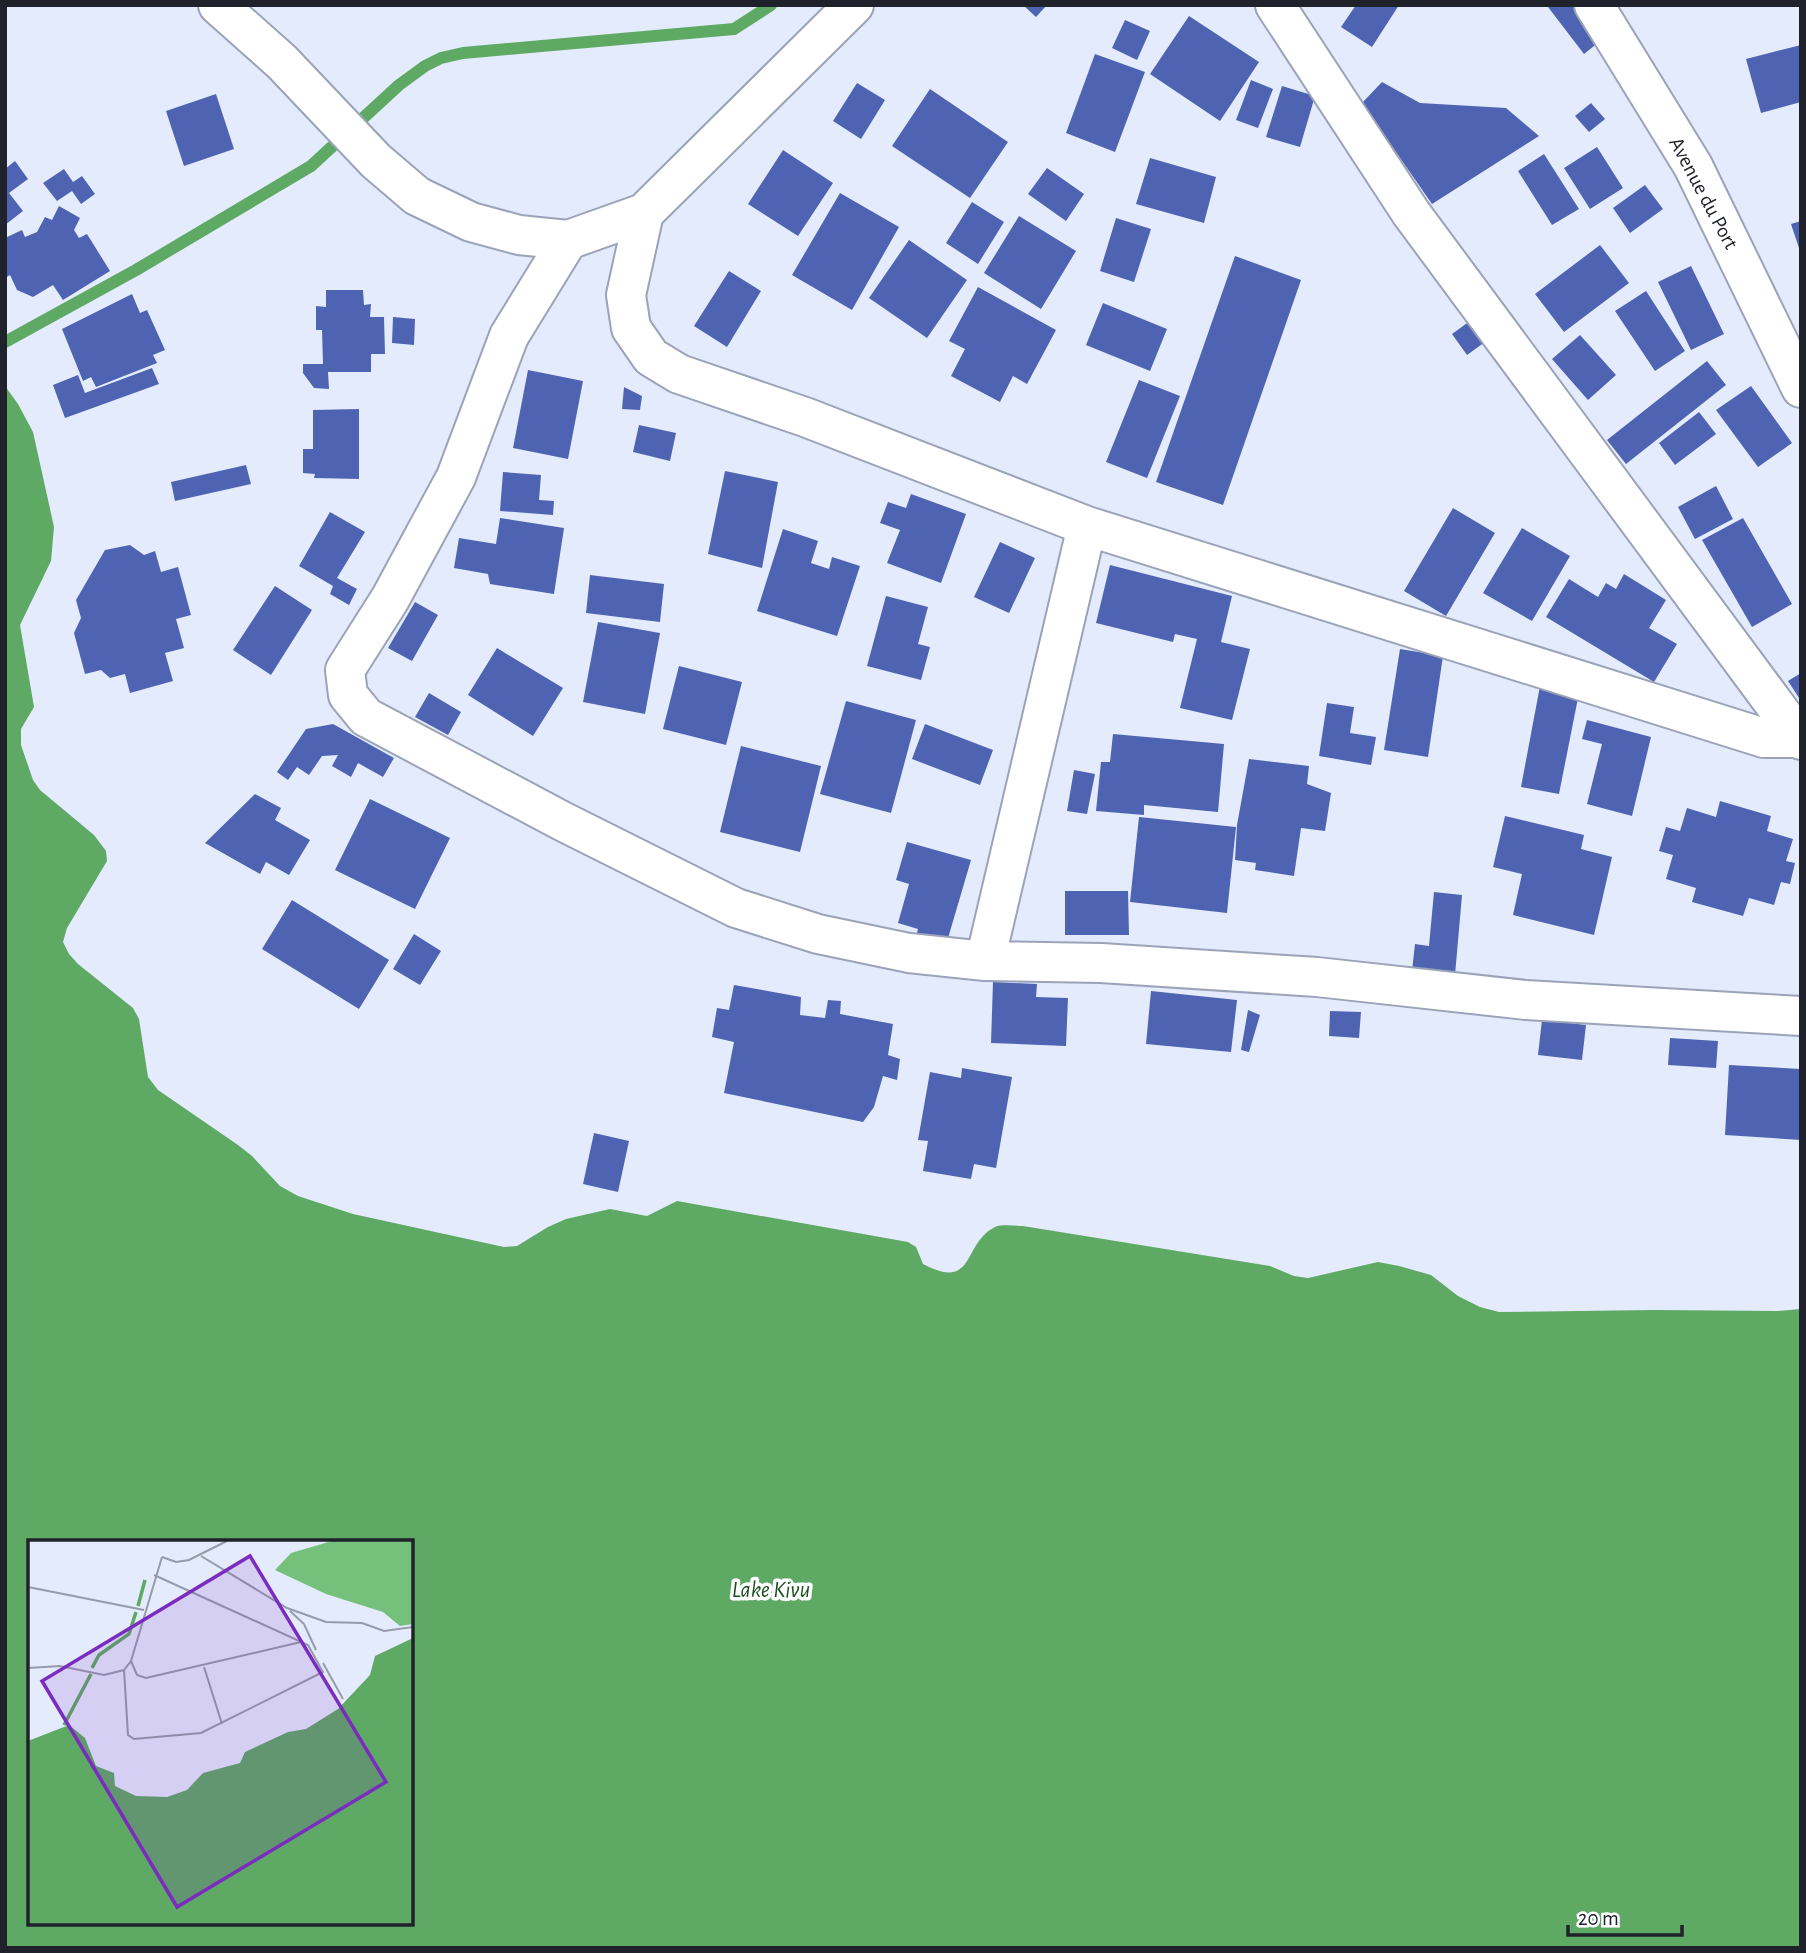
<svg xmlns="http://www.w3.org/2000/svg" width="1806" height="1953" viewBox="0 0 1806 1953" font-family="'Alegreya Sans',sans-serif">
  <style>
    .water { fill: #5ea964; fill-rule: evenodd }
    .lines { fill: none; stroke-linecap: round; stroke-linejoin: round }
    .stream { stroke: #5ea964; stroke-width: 12 }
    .building { fill: #4e64b2 }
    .minor-casing { stroke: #9ba3b8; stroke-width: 42 }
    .minor { stroke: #fff; stroke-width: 38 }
    .labels { text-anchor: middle; stroke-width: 7; stroke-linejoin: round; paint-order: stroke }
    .street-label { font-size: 21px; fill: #20222b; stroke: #fff }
    .water-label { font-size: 23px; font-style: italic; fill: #1b4f21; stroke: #fff }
    .inset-river { fill: none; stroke: #5ea964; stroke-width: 3.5 }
    .inset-road { fill: none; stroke: #969ba9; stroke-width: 2 }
    .view { fill: #7b2cbf; fill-opacity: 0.15; stroke: #7b2cbf; stroke-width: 3.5 }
    .inset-edge { fill: none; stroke: #20222b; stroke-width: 3.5 }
  </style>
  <rect width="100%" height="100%" fill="#e4ebfd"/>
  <path class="water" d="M 5,386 L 18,404 L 33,432 L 54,527 L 51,561 L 20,625 L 34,707 L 21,729 L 21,745 L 33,780 L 40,790 L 94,835 L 106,851 L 107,861 L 67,928 L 63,942 L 69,954 L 78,964 L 133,1008 L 139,1019 L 148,1077 L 158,1090 L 238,1145 L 252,1156 L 280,1186 L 298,1196 L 353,1214 L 504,1247 L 517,1246 L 548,1227 L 566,1219 L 610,1209 L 647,1216 L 677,1201 L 908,1242 L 916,1247 L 923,1264 C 976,1292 962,1243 995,1227 C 1002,1224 1015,1226 1023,1226 L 1270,1266 L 1294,1276 L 1308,1278 L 1378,1262 L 1399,1266 L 1431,1275 L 1458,1296 L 1480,1307 L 1499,1312 L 1654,1310 L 1777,1311 L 1801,1309 L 1801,1948 L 5,1948 ZM 30,1542 L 411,1542 L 411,1923 L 30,1923 Z"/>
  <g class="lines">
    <path class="stream" d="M 5,342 L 136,270 L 311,166 L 399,85 L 425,66 L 441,58 L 463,53 L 734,29 L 771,5"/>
  </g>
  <path class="building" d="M 1023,5 L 1047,5 L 1036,17 Z
    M 1356,5 L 1399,5 L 1372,47 L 1341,27 Z
    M 1550,5 L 1579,5 L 1604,38 L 1584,54 L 1548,7 Z
    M 1189,16 L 1259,62 L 1220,121 L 1150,74 Z
    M 1125,20 L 1150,31 L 1137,60 L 1112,48 Z
    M 1801,45 L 1801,102 L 1761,113 L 1746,59 Z
    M 1095,54 L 1145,72 L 1115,152 L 1066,133 Z
    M 1251,80 L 1273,89 L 1258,128 L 1236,120 Z
    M 1382,82 L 1420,103 L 1506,108 L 1539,136 L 1432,204 L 1362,103 Z
    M 857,83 L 885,100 L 861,139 L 833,121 Z
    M 1282,86 L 1315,96 L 1300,147 L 1266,137 Z
    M 930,89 L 1008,142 L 970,198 L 892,146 Z
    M 216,94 L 234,149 L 184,166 L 166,111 Z
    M 1591,103 L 1605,119 L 1589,132 L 1575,116 Z
    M 1597,147 L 1623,188 L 1590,209 L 1564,168 Z
    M 783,150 L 833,183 L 798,236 L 748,204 Z
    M 1544,154 L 1579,209 L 1552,225 L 1518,171 Z
    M 1150,158 L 1216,177 L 1204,223 L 1136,204 Z
    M 15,161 L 28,179 L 9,193 L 23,211 L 5,225 L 5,169 Z
    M 1047,168 L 1084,194 L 1066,221 L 1028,194 Z
    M 64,169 L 73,182 L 82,176 L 95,194 L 81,204 L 72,191 L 57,201 L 43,183 Z
    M 1645,185 L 1663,209 L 1630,233 L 1613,208 Z
    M 840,193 L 899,227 L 852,310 L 792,275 Z
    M 972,202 L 1004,222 L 978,264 L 946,243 Z
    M 59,206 L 80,218 L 74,230 L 79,238 L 87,234 L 110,271 L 63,300 L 53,285 L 33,297 L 17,290 L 10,275 L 5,278 L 5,253 L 7,251 L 5,238 L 22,230 L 25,237 L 37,232 L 45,217 L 52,220 Z
    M 1019,216 L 1076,251 L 1041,309 L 984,273 Z
    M 1116,218 L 1151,229 L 1134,282 L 1100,271 Z
    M 1801,221 L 1801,250 L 1800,251 L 1791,224 Z
    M 909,240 L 967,280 L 927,338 L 869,298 Z
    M 1600,245 L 1629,283 L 1564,332 L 1535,294 Z
    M 1235,256 L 1301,280 L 1223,505 L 1156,482 Z
    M 1691,266 L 1724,334 L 1691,350 L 1658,282 Z
    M 729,271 L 761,291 L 727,347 L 694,326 Z
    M 978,287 L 1056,330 L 1027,384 L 1013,376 L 1000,402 L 951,376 L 965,349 L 949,341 Z
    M 326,290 L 363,290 L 364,305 L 371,304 L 370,317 L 384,317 L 385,354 L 371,354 L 371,372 L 328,372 L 329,389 L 314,388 L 303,373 L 303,364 L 323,364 L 322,330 L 316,330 L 316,306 L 326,307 Z
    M 1646,291 L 1685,351 L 1655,371 L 1615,311 Z
    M 132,294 L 140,313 L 147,310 L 165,350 L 153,355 L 157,363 L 96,387 L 91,377 L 83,381 L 62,329 Z
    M 1103,303 L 1167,329 L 1150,371 L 1086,345 Z
    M 1481,313 L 1496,334 L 1467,355 L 1452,334 Z
    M 393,317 L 415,319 L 414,345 L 392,343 Z
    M 1580,335 L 1616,375 L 1588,400 L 1552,359 Z
    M 1707,361 L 1726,385 L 1626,464 L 1607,440 Z
    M 152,368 L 159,384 L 65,418 L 53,385 L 78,375 L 85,393 Z
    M 528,370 L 583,381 L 568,459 L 513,448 Z
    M 1139,380 L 1180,396 L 1147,478 L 1106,462 Z
    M 1751,386 L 1792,443 L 1758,467 L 1716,410 Z
    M 624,387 L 642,396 L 640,410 L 622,409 Z
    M 359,409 L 359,479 L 314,478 L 315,474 L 303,473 L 303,449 L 313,449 L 313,410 Z
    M 1699,412 L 1716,434 L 1675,465 L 1659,443 Z
    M 639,425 L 676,433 L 670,461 L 633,452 Z
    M 246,465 L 251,484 L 175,501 L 171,482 Z
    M 725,471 L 778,482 L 762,568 L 708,554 Z
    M 503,472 L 541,475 L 539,500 L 554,501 L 553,515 L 500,511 Z
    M 1716,486 L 1733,519 L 1695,539 L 1678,507 Z
    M 911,494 L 966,514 L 941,583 L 887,563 L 900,530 L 880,523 L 888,502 L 906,508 Z
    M 1453,508 L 1495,533 L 1446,616 L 1404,591 Z
    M 330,512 L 365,532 L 337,578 L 357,589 L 349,605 L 330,594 L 333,586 L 299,566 Z
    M 500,518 L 564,528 L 554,594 L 490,584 L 488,574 L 454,568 L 459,538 L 496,544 Z
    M 1743,518 L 1792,604 L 1752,627 L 1702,540 Z
    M 1522,528 L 1570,556 L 1532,621 L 1483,593 Z
    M 783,529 L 818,541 L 811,563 L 829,569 L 832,557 L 860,566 L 837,636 L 757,611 Z
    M 1000,542 L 1035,558 L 1009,613 L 974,597 Z
    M 130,545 L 144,555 L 155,551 L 161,572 L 178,567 L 191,615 L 176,619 L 184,648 L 165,653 L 173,681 L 130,693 L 125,674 L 110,678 L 101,670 L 85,674 L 74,633 L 81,618 L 76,600 L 105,550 Z
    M 1110,565 L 1232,596 L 1221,642 L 1250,649 L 1232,720 L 1180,708 L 1197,639 L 1175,634 L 1173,642 L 1096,623 Z
    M 1624,574 L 1666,600 L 1649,628 L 1677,644 L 1654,682 L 1546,617 L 1569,579 L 1598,597 L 1606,583 L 1616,589 Z
    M 590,575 L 664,584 L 660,622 L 586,613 Z
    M 275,586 L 312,610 L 271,675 L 233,650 Z
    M 886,596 L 928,607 L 918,644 L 930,647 L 921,680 L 867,666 Z
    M 415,602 L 438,615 L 412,661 L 388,648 Z
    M 598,622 L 660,633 L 645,714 L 583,702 Z
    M 497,648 L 563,688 L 533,736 L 468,695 Z
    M 1400,649 L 1443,656 L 1428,757 L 1384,750 Z
    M 679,666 L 742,682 L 726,745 L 663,729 Z
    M 1801,673 L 1801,701 L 1788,681 Z
    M 1540,686 L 1579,693 L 1559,794 L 1521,787 Z
    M 429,693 L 461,712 L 448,735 L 415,717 Z
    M 846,701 L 916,720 L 891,813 L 820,794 Z
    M 1327,703 L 1354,707 L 1350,733 L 1376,737 L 1371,765 L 1319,756 Z
    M 1587,720 L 1651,737 L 1632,816 L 1587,804 L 1602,744 L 1582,739 Z
    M 333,724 L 394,758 L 383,777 L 358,763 L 351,777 L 332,766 L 338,755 L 322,756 L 309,775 L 297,767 L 288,780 L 277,772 L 306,729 Z
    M 925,724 L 993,750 L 980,785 L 912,759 Z
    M 1113,734 L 1224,744 L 1218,812 L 1144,805 L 1144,815 L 1096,811 L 1101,762 L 1110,762 Z
    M 741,746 L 821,766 L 800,852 L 720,832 Z
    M 1249,759 L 1309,766 L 1307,784 L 1331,793 L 1325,831 L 1301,828 L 1294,876 L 1255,870 L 1256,863 L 1235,860 L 1237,825 Z
    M 1074,770 L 1095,774 L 1087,814 L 1067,811 Z
    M 255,794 L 281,808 L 275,820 L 310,840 L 289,875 L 266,862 L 260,874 L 205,843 Z
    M 370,799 L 450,838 L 415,909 L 335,870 Z
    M 1720,801 L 1771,816 L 1767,831 L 1793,839 L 1786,861 L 1795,863 L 1790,884 L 1781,882 L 1774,905 L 1749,898 L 1743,916 L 1692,902 L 1696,888 L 1666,879 L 1673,855 L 1659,851 L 1666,827 L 1680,831 L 1687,808 L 1716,817 Z
    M 1505,816 L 1584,835 L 1581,849 L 1612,857 L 1594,935 L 1513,915 L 1522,874 L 1493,867 Z
    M 1139,817 L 1236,827 L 1227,913 L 1130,902 Z
    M 907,842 L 971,860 L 946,945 L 916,937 L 918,929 L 898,923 L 909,884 L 896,880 Z
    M 1065,891 L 1128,891 L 1129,935 L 1065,935 Z
    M 1434,892 L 1462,895 L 1455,975 L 1412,971 L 1415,944 L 1429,946 Z
    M 292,900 L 389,960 L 359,1009 L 262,949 Z
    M 414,934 L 441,951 L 420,985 L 393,969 Z
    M 993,982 L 1037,984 L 1036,997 L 1068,998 L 1066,1046 L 991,1043 Z
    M 734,985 L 801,997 L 800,1015 L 825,1018 L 828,1000 L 841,1001 L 840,1014 L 893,1024 L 888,1055 L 900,1059 L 897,1080 L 883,1076 L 874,1107 L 863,1122 L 724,1093 L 734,1042 L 712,1037 L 717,1008 L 729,1010 Z
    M 1151,991 L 1237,1000 L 1231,1052 L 1146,1044 Z
    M 1248,1010 L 1260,1015 L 1249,1052 L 1241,1050 Z
    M 1330,1011 L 1361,1012 L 1359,1038 L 1329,1036 Z
    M 1542,1020 L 1586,1025 L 1582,1060 L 1538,1055 Z
    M 1670,1038 L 1718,1041 L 1716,1068 L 1668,1065 Z
    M 1729,1065 L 1801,1069 L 1801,1140 L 1725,1135 Z
    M 962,1068 L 1012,1077 L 996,1168 L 974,1164 L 971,1179 L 923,1171 L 928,1141 L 918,1140 L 930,1072 L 961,1078 Z
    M 594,1133 L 629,1141 L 618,1192 L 583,1184 Z"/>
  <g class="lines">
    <defs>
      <path id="minor" d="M 218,5 L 282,62 L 376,161 L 417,196 L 471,222 L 519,235 L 568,240 L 644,213 L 854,5
        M 1275,5 L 1411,213 L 1801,740
        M 1594,5 L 1693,166 L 1801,388
        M 644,213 L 626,295 L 631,328 L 651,357 L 679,374 L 805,417 L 1087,526 L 1764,738 L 1800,738
        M 568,240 L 509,336 L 456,477 L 390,599 L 345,670 L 348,695 L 366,717 L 562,821 L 736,908 L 818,934 L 909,953 L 985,961 L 1101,963 L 1317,977 L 1526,1000 L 1801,1016
        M 985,961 L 1087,526"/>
    </defs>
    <use href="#minor" class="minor-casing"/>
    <use href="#minor" class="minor"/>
  </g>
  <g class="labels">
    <g class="street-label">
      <text transform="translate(1704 193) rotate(62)" y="7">Avenue du Port</text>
    </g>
    <g class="water-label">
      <text x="771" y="1597">Lake Kivu</text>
    </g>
  </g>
  <g transform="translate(28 1540)">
    <rect width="385" height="385" fill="#e4ebfd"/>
    <path d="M 304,1 L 385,1 L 385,84 L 372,86 L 355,72 L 298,54 L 247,30 L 263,13 Z" fill="#75c07a"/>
    <path d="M 385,98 L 385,384 L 0,384 L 0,201 L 41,185 L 57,198 L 68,226 L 86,233 L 87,246 L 108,256 L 139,257 L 159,250 L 175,233 L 212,223 L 217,212 L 260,192 L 278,189 L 310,169 L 342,135 L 347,116 Z" fill="#5ea964"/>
    <path class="inset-river" d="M 110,66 L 117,40M 64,128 L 71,115 L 101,94 L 108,72M 36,185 L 63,134"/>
    <path class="inset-road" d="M 173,16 L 259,68 L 298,82 L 334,83 L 356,91 L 385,87M 134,17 L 148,22 L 161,20 L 199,1M 0,47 L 116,70M 262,71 L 276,84 L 288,110M 103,121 L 109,135 L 118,138 L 273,102M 295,123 L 315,159M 176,127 L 194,184M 0,128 L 32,126 L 76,135 L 96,130 L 103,121 L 134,17M 96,130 L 100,195 L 106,199 L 173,193 L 295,132 L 280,105 L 126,35"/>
    <path class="view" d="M 222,16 L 358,242 L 149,367 L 14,141 Z"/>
    <rect width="385" height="385" class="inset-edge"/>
  </g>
  <rect width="1806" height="1953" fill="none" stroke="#20222b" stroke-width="14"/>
  <path d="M1568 1925v10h114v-10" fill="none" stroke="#20222b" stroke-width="3.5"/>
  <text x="1578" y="1925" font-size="21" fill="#20222b" stroke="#ffffff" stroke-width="5" paint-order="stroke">20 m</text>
</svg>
